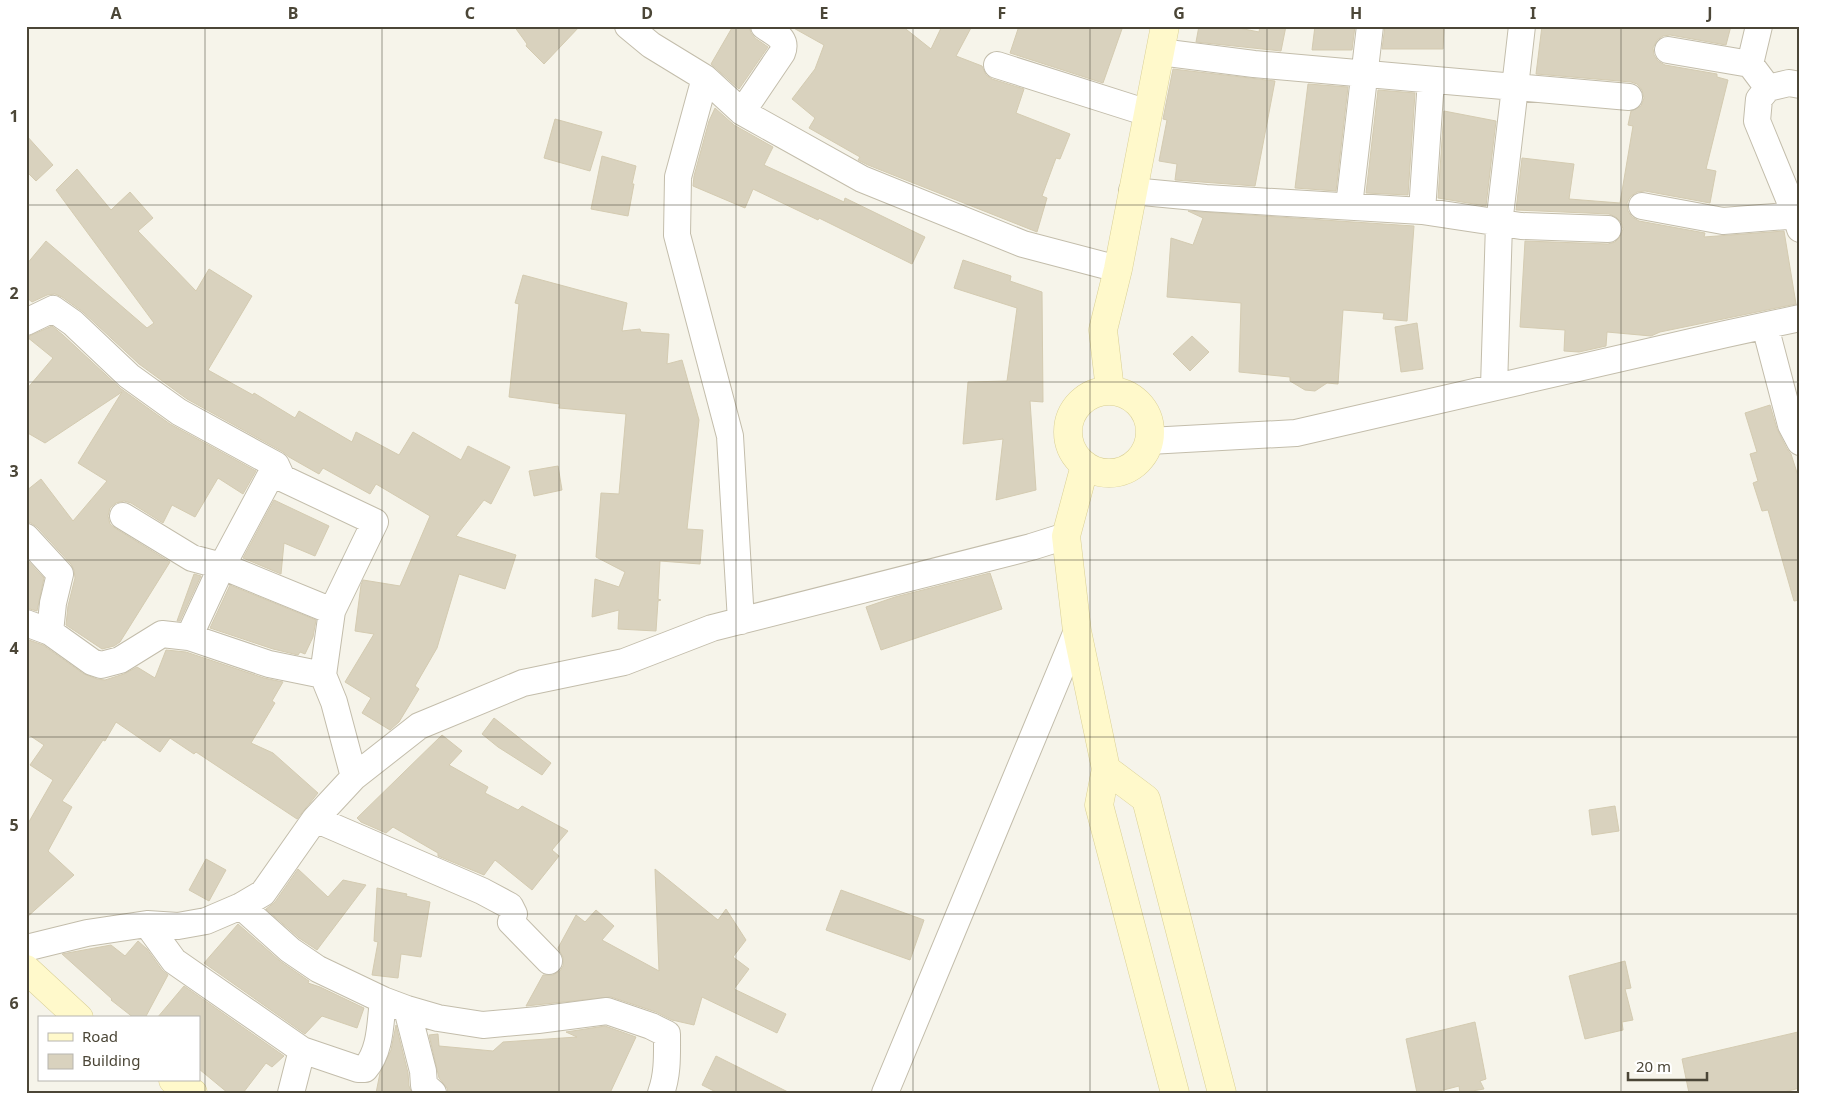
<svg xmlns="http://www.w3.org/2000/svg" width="1826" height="1119" viewBox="0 0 1826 1119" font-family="'Noto Sans',sans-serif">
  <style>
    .building { fill: #d9d2be; stroke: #d4cbb1 }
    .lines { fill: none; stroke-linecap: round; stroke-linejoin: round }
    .street-casing { stroke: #c3bdab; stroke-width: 28 }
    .secondary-casing { stroke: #dad096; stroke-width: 29 }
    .street { stroke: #fff; stroke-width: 26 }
    .secondary { stroke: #fff9cb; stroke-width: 28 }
    .grid { fill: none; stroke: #4b4637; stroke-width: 1; stroke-opacity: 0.55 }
    .neatline { fill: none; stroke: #4b4637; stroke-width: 2 }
    .grid-label { font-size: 16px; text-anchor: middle; font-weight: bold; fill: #4b4637 }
  </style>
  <rect width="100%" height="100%" fill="#f6f4ea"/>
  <path class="building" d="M 514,26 L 580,26 L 544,64 L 526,46 L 527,44 Z
    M 733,26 L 749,26 L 751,33 L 755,38 L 768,47 L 739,89 L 711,64 Z
    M 790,26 L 902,26 L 931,49 L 942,26 L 972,26 L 956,56 L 982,66 L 986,75 L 992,79 L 1024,89 L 1016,113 L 1070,134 L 1060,159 L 1056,158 L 1042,196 L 1047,198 L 1037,232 L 868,165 L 858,160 L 860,157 L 809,128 L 815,118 L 792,99 L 815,69 L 824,45 Z
    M 1019,26 L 1123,26 L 1103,83 L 1010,53 Z
    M 1199,26 L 1229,26 L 1259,32 L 1260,26 L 1286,26 L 1281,51 L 1196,42 Z
    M 1315,26 L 1355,26 L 1352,50 L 1312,50 Z
    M 1385,26 L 1444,26 L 1443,49 L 1382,49 Z
    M 1542,26 L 1731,26 L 1726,45 L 1670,35 L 1663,36 L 1657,40 L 1653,48 L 1654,55 L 1658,61 L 1665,65 L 1717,74 L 1717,77 L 1728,80 L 1706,169 L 1716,171 L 1710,203 L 1645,191 L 1637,192 L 1630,197 L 1627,203 L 1628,211 L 1632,217 L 1639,221 L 1705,233 L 1704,237 L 1784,231 L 1796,304 L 1660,332 L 1651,336 L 1607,332 L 1606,346 L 1579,352 L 1564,351 L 1565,330 L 1520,327 L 1525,241 L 1608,244 L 1615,242 L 1620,237 L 1623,229 L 1621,222 L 1616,217 L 1609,214 L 1516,210 L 1522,158 L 1574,164 L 1569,199 L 1620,203 L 1633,126 L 1628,125 L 1631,111 L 1641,106 L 1644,98 L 1642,90 L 1637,84 L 1631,82 L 1536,74 Z
    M 1173,69 L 1275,81 L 1255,186 L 1175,180 L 1177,164 L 1159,161 L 1167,120 L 1163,119 Z
    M 1308,84 L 1348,87 L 1336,191 L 1295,188 Z
    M 1378,90 L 1415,93 L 1408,195 L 1366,193 Z
    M 715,108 L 734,125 L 773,147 L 764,165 L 844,202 L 845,198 L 925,237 L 912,264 L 819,218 L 818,220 L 753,189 L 745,208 L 693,186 L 694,176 L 709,121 Z
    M 1444,111 L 1496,121 L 1486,206 L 1438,198 Z
    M 555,119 L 602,132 L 590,171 L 544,158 Z
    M 26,135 L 53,165 L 36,181 L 26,171 Z
    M 602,156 L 636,166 L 632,184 L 634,184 L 628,216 L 591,209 Z
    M 77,169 L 111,210 L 130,192 L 153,218 L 138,231 L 196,291 L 209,269 L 252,296 L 208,370 L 253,395 L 254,393 L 295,418 L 299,411 L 352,442 L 356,432 L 399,455 L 413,432 L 461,460 L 468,446 L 510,467 L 491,504 L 484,500 L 456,536 L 516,555 L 505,589 L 459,574 L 437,648 L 415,686 L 419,689 L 399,722 L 390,730 L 362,713 L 371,698 L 345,682 L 374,634 L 355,631 L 361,585 L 363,580 L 400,586 L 430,516 L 376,484 L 370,494 L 323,468 L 319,474 L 289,457 L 283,452 L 187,399 L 139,364 L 83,312 L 62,297 L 55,294 L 47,295 L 32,302 L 26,297 L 26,265 L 46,241 L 147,328 L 154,323 L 56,190 Z
    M 1188,211 L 1414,226 L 1407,321 L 1383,319 L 1384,313 L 1343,310 L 1338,384 L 1327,383 L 1315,391 L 1305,390 L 1290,381 L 1290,377 L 1239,372 L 1241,303 L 1167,297 L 1171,238 L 1193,245 L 1203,218 Z
    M 963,260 L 1011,276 L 1010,281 L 1042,292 L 1043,402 L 1030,401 L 1036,490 L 996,500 L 1003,439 L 963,444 L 968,382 L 1007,381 L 1017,308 L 954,288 Z
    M 523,275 L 627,303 L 622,331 L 640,329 L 641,332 L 669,334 L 667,364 L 682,360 L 699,420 L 687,529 L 703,530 L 700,564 L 660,561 L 658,599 L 661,600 L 658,601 L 656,631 L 618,629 L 619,610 L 592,617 L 595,579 L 619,587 L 625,572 L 596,557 L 601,493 L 619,494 L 626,414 L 559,408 L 560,404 L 509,397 L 519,304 L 515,303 Z
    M 1417,323 L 1423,369 L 1401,372 L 1395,327 Z
    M 52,326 L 63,335 L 120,388 L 170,424 L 256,471 L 243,494 L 218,478 L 195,517 L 172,505 L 163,523 L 131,503 L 124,501 L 116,503 L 110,508 L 108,516 L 110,524 L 115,528 L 170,562 L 120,642 L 114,646 L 102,649 L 66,625 L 68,606 L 75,578 L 74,570 L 71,564 L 37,527 L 31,523 L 26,522 L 26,491 L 41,479 L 73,521 L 107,481 L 78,463 L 122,392 L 45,443 L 26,432 L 26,390 L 53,358 L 27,337 Z
    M 1192,336 L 1209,352 L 1190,371 L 1173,354 Z
    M 1770,405 L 1777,429 L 1787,449 L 1791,454 L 1800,482 L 1800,600 L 1794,601 L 1768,510 L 1762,511 L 1753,483 L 1758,481 L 1750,454 L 1757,452 L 1745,413 Z
    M 558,466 L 562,490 L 534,496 L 529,471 Z
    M 274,500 L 329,526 L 315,556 L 284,543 L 281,574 L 243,558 Z
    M 26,559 L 44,578 L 37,611 L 26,608 Z
    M 990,573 L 1002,609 L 881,650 L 866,607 L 895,597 Z
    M 194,574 L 201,576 L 180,621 L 177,621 Z
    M 230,585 L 316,620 L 313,637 L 305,654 L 300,652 L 298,655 L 273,649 L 210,628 Z
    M 26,639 L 43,645 L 84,674 L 97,679 L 105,680 L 124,674 L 137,667 L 155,678 L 166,650 L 186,652 L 264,678 L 283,682 L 272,701 L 275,703 L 251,743 L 273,753 L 318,793 L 297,819 L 196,752 L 194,754 L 170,738 L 160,752 L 116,722 L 105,741 L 103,740 L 62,801 L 72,807 L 48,851 L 74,875 L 26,918 L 26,827 L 53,780 L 30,765 L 44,745 L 26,733 Z
    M 494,718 L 551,763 L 542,775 L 498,747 L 482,734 Z
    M 442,735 L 462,751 L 449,765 L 488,787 L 485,793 L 518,810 L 522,806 L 568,831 L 552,850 L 559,856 L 532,890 L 495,860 L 484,875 L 438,856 L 438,853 L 393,827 L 386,833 L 361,822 L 357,818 Z
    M 1615,806 L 1619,831 L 1592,835 L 1589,810 Z
    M 206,859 L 226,870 L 209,901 L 189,890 Z
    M 298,869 L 328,897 L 343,880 L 366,885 L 317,950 L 299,938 L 266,909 L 275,902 Z
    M 655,869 L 718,920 L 726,909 L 746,940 L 733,957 L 749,969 L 734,989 L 786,1014 L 777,1033 L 702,997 L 694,1025 L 672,1020 L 656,1012 L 611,997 L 526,1006 L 543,975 L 553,975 L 560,971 L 563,966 L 563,957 L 558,948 L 576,915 L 585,922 L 596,910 L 614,926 L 602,940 L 659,971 Z
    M 377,888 L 407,894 L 406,896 L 430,902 L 421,957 L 401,954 L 398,978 L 372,975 L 378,942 L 374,941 Z
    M 841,890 L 924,920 L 910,960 L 826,930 Z
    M 238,924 L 280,961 L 309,981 L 308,983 L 320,987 L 364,1008 L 357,1028 L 322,1016 L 305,1034 L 204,963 Z
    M 138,941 L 147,949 L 162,970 L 168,975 L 145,1018 L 134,1018 L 111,1000 L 112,999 L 62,954 L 111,945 L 125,956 Z
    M 1625,961 L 1631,988 L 1625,989 L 1633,1020 L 1622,1022 L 1623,1030 L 1585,1039 L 1569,976 Z
    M 184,986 L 284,1056 L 272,1067 L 266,1063 L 243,1093 L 228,1093 L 199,1069 L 199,1018 L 157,1018 Z
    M 1475,1022 L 1486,1079 L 1480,1081 L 1484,1089 L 1460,1093 L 1459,1086 L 1432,1093 L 1417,1093 L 1406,1039 Z
    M 396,1025 L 408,1073 L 409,1086 L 412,1093 L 376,1093 L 380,1073 L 391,1050 Z
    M 605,1026 L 636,1037 L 610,1093 L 448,1093 L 447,1088 L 439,1078 L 429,1035 L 438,1034 L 439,1046 L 493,1051 L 503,1042 L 577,1037 L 566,1032 Z
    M 1798,1032 L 1800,1088 L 1780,1093 L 1689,1093 L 1682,1059 Z
    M 716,1056 L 790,1093 L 718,1093 L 702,1085 Z"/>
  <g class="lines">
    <defs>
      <path id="street" d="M 628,26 L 651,45 L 705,78 L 742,112 L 862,179 L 1023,244 L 1118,269
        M 1522,26 L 1515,87 L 1629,97
        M 1668,50 L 1750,64 L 1768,88
        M 1160,52 L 1254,64 L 1515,87 L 1499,224 L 1494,387
        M 1750,64 L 1759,26
        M 997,65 L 1148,113
        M 705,78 L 678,177 L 677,235 L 730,436 L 741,621
        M 1800,85 L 1789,83 L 1768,88 L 1759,99 L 1757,121 L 1796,216 L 1800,229
        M 742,112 L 782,53 C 788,38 775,34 764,26
        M 1132,191 L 1206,198 L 1422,211 L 1521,226 L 1608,229
        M 1349,206 L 1370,26
        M 1642,206 L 1723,221 L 1800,215
        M 1422,211 L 1431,80
        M 26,322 L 53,309 L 73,323 L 129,376 L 179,412 L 276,465 L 282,478 L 375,522 L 332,611 L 323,675
        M 1765,326 L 1791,425 L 1800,442
        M 1149,441 L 1296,433 L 1726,334 L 1800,318
        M 276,465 L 222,566 L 332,611
        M 123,516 L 192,558 L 222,566 L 189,637
        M 26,537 L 60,574 L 53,603 L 50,632
        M 26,623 L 50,632 L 92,662 L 101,665 L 120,660 L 162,634 L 189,637 L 269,664 L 323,675 L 334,702 L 354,777
        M 315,819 L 482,891 L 510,906 L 514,914 L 511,922 L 549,961
        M 241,906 L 290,950 L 318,969 L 383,1000 L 407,1009 L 438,1018 L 483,1025 L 538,1020 L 607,1011 L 651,1026 L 667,1034 C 667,1054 668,1074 661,1093
        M 147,924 L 174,961 L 302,1050 L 291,1093
        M 26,948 L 87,933 L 147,924 L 178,926 L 206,921 L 241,906 L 263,893 L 315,819 L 354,777 L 419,726 L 523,683 L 624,662 L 712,628 L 1031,547 L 1066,536
        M 407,1009 L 423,1071 L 424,1085 L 433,1093
        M 302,1050 L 358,1069 L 365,1069 C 381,1050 380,1024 383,1000
        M 885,1093 L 1077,631"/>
      <path id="secondary" d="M 1110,390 L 1103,330 L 1118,269 L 1165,26
        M1068 432a41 41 0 1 1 82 0a41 41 0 1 1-82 0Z
        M 1085,465 L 1066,536 L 1077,631 L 1106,769 L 1099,805 L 1175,1093
        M 1106,769 L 1146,799 L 1222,1093
        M 26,969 L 79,1018
        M 173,1080 L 193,1093"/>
    </defs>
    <use href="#street" class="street-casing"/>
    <use href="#secondary" class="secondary-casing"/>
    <use href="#street" class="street"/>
    <use href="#secondary" class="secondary"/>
  </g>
  <path class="grid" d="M 205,26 L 205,1093M 382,26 L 382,1093M 559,26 L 559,1093M 736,26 L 736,1093M 913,26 L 913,1093M 1090,26 L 1090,1093M 1267,26 L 1267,1093M 1444,26 L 1444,1093M 1621,26 L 1621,1093M 26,205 L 1800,205M 26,382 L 1800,382M 26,560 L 1800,560M 26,737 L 1800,737M 26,914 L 1800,914"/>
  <rect width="1826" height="1119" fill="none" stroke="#ffffff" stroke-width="55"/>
  <rect x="38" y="1016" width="162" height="65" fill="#ffffff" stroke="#b7b5af"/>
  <rect x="48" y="1033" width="25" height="8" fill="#fff9cb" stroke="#b7b5af"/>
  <text x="82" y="1042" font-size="15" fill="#4b4637">Road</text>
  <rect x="48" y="1054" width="25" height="15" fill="#d9d2be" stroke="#b7b5af"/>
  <text x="82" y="1066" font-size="15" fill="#4b4637">Building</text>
  <path d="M1628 1072v8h79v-8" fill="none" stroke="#4b4637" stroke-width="2.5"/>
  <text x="1636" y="1072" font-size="15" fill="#4b4637" stroke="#ffffff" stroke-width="4" paint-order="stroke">20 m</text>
  <rect x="28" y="28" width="1770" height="1064" class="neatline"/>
  <g class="grid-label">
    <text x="116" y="19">A</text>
    <text x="293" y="19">B</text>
    <text x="470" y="19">C</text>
    <text x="647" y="19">D</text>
    <text x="824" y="19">E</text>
    <text x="1002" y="19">F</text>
    <text x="1179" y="19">G</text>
    <text x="1356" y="19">H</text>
    <text x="1533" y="19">I</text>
    <text x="1710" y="19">J</text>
    <text x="14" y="122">1</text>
    <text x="14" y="299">2</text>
    <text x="14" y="477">3</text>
    <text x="14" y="654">4</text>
    <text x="14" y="831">5</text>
    <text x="14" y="1009">6</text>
  </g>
</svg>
